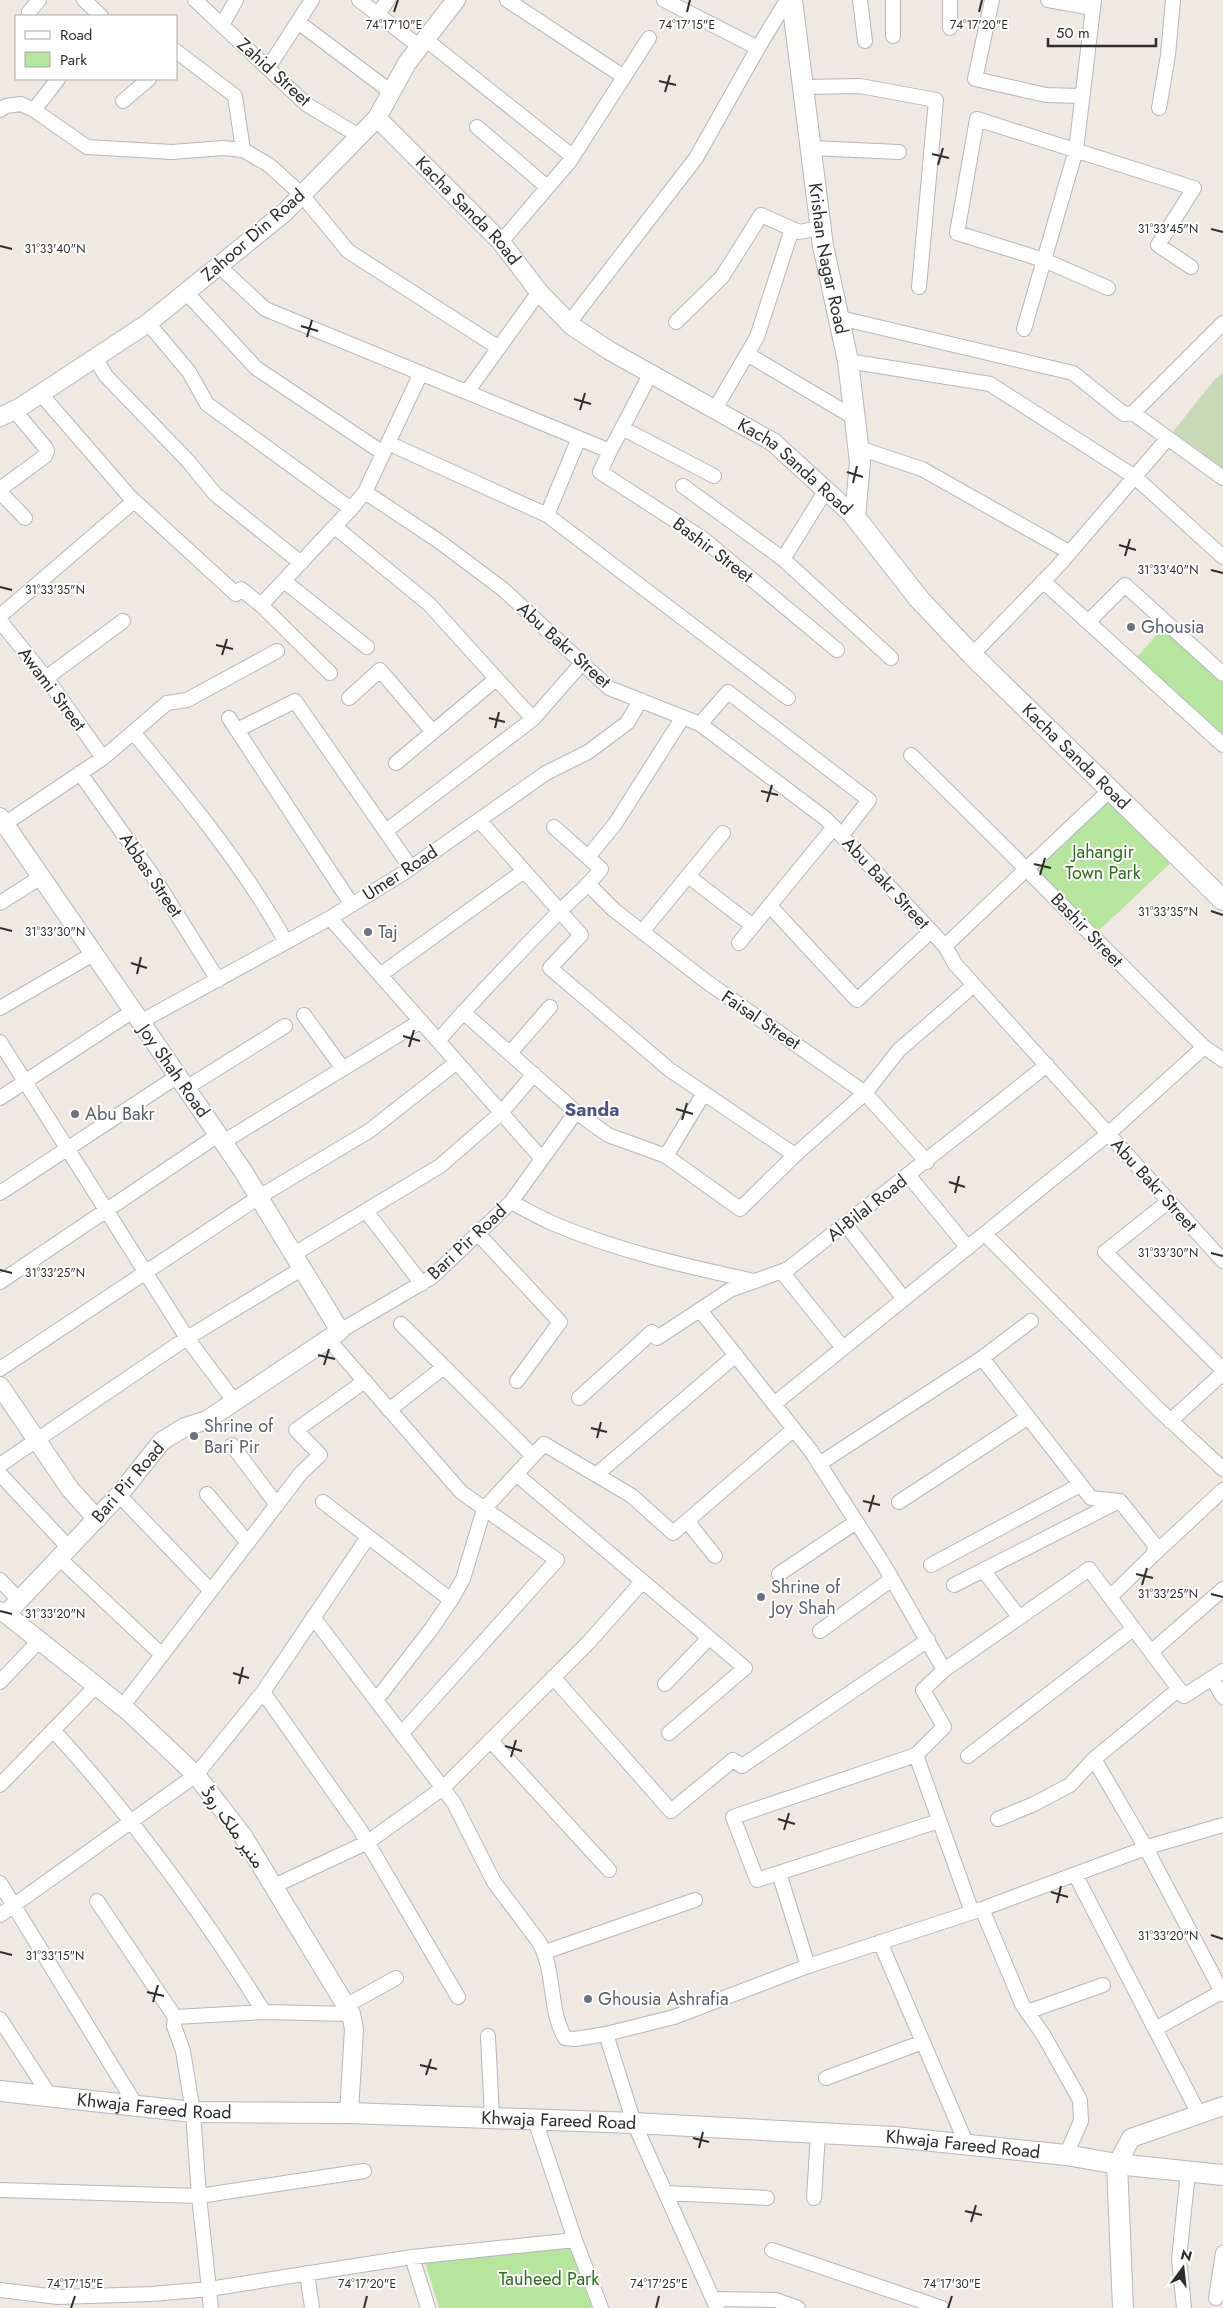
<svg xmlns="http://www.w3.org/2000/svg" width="1223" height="2308" viewBox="0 0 1223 2308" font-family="Jost,Vazirmatn,sans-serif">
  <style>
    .green { fill: #b6e59e }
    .cemetery { fill: #c8d9b8 }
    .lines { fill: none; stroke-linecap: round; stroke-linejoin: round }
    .minor-casing { stroke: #b4b7c1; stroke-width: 16 }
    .tertiary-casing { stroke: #b4b7c1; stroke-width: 20 }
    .secondary-casing { stroke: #b4b7c1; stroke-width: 22 }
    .minor { stroke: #fff; stroke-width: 14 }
    .tertiary { stroke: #fff; stroke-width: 18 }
    .secondary { stroke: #fff; stroke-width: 20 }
    .ticks { fill: none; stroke: #2e2e2e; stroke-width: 2 }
    .worship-dot { fill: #6b7280; stroke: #fff; stroke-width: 2 }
    .labels { text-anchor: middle; stroke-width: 4; stroke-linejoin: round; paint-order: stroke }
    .street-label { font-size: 18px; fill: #2e2e2e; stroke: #fff }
    .worship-label { font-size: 18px; fill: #5b616d; stroke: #fff; text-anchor: start }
    .park-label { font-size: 18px; fill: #2c6e1b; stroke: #fff }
    .neighbourhood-label { font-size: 19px; font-weight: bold; fill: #4d5680; stroke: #fff }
    .ticks-label { font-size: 12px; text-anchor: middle; fill: #2e2e2e; stroke: #fff; stroke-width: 4; stroke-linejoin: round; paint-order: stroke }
  </style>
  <rect width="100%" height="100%" fill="#efe9e1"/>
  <path class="green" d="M 1167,623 L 1223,674 L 1223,746 L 1132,663 Z
    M 1110,790 L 1178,856 L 1092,937 L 1027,868 Z
    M 570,2247 L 592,2308 L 439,2308 L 425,2262 Z"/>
  <path class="cemetery" d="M 1223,373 L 1223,478 L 1168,438 L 1215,379 Z"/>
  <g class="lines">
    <defs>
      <path id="minor" d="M 84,0 L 101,16
        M 195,0 L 306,104 L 359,136
        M 359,0 L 420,47
        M 507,0 L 624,77
        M 664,0 L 758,48
        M 860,0 L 865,41
        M 893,0 L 893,36
        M 992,0 L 975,79 L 1046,95 L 1082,96
        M 1048,0 L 1093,8
        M 1094,0 L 1076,150 L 1044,260 L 1108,288
        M 29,12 L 39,0
        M 378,14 L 388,0
        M 298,22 L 391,92
        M 222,25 L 236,0
        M 950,28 L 950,0
        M 425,39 L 572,156
        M 176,51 L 235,96 L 243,150
        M 268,68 L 312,0
        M 804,87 L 860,86 L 936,100 L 919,287
        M 123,101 L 149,79
        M 1159,108 L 1168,55 L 1173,0
        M 0,110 L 6,106 L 21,104 L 34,110 L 87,147 L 172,152 L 223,148 L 243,150 L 269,165 L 302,195 L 348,251 L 499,348
        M 34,110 L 58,79
        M 477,127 L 547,187
        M 811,148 L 899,152
        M 501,242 L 570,161 L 649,38
        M 219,266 L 265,309 L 610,451 L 651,373
        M 186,292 L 256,368 L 383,453
        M 840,318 L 1073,373 L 1124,414 L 1133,413 L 1223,323
        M 676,322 L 722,277 L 761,215 L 799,232 L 821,228
        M 148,323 L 189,372 L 207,404 L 351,509 L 365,492 L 440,542 L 504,590 L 609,688 L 700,724 L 826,819 L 945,946 L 955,964 L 1223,1261
        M 569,323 L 696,158 L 758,48 L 787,0
        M 1024,329 L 1044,260 L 957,233 L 977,119 L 1194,188 L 1158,245 L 1191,267
        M 747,354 L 855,418
        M 95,358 L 106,376 L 188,461 L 215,494 L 301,563
        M 848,361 L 990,384 L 1135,477 L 1223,557
        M 467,392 L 539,292
        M 40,393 L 130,497 L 236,594 L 241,589 L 261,605 L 330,673
        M 715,409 L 757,337 L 792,229
        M 1133,413 L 1223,478
        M 622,428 L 714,476
        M 388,443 L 547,515 L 788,698
        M 859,448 L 922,469 L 1069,552
        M 610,451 L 600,472 L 702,538 L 837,650
        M 683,486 L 783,559 L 826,490
        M 0,489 L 45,456 L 47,451 L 45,447 L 14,410
        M 0,492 L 25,518
        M 365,492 L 421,373
        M 547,515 L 579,438
        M 335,527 L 429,604 L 533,719
        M 783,559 L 891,658
        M 284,581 L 367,647
        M 1043,581 L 1223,745
        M 261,605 L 351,509
        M 0,616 L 134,501
        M 0,621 L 50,683 L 103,758
        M 1088,622 L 1125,585 L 1223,674
        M 972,655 L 1059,565 L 1168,438
        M 46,678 L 123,621
        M 349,698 L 380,670 L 433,732
        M 229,718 L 352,905
        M 700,724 L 728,692 L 869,800 L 842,835
        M 237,730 L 295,701 L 411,868
        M 133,732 C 189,800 243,865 286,942
        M 911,755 C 1010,851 1106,951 1204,1047 L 1223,1060
        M 396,763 L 496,679
        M 80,773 L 151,873 L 218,980
        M 479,820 L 581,935 L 550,968 L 670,1070 L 795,1155
        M 0,827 L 103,758 L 167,703 L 187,700 L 277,651
        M 386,831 L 533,719 L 582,663
        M 588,857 L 615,824 L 683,717
        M 688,876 L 753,926
        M 589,885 L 614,910 L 707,982 L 865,1093 L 927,1162
        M 0,903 L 41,877
        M 770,906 L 857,1000 L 931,931
        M 330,918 L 542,1159 L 511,1202 L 432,1277 L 340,1331
        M 642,932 L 723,833
        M 739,943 L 834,827
        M 945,946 L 1110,790
        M 380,975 L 524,871
        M 0,1008 L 93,954
        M 463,1012 L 576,1112 L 608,1135 L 666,1156 L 740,1209 L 795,1155 L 865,1093 L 899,1050 L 974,985
        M 304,1015 L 343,1069
        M 140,1022 L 330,918 L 402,874 L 546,773 L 588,752 L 627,723 L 641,700
        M 438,1041 C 475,998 514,958 553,918 C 569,901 587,888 601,869 L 554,827
        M 0,1042 L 187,1338 L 234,1401
        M 510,1053 L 550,1007
        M 186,1088 L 285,1026
        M 0,1098 L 133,1011
        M 223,1142 L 421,1021
        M 666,1156 L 704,1093
        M 542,1159 L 576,1112
        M 909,1176 L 968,1248
        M 0,1193 L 178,1076
        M 1169,1201 L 1105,1252 L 1223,1370
        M 511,1202 C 525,1209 538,1217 552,1223 C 617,1251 686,1266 754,1281
        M 366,1211 L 422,1284
        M 846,1225 L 904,1299
        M 985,1234 L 1158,1409 L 1223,1469
        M 479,1235 L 560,1322 L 517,1381
        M 294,1254 L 440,1166 L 501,1113 L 534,1074
        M 782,1272 L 843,1348
        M 0,1282 L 218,1135
        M 700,1310 L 811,1451 L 884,1565 L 944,1670
        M 401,1324 L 532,1455
        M 328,1339 L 461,1492 L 557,1560 L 402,1733
        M 982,1358 L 1091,1498 L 1120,1501 L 1155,1545 L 1153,1555 L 1110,1597
        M 0,1369 L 259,1197 L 369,1131 L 457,1062
        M 579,1398 L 652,1332 L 657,1338 L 730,1290 L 788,1269 L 1047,1065
        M 774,1404 L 1108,1134 L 1204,1047
        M 389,1410 L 444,1367
        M 1170,1421 L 1223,1373
        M 232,1445 L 277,1505
        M 819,1464 L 982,1358 L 1031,1321
        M 0,1465 L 187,1338 L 303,1268
        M 0,1474 L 69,1548
        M 516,1474 L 745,1668 L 669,1733
        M 596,1475 L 736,1355
        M 207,1494 L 248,1543
        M 119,1495 L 211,1591
        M 323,1502 L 451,1600 L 432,1628 L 377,1699
        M 899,1502 L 1027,1418
        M 687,1521 L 715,1556
        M 1153,1555 L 1223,1490
        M 59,1558 L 162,1655
        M 931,1565 L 1080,1485
        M 983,1570 L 1019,1617
        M 779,1574 L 856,1522
        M 0,1580 L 19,1600
        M 954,1585 L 1119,1501
        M 451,1600 L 463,1579 L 484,1509 L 544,1444 L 632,1496 L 673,1533 L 794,1429
        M 313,1617 L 454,1803 L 494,1882 L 539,1942 C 556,1972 548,2009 565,2038 L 575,2039 L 606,2034
        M 820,1631 L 892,1579
        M 1151,1652 L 1223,1589
        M 553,1677 L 671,1811 L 733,1760 L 742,1766 L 928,1640
        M 1212,1678 L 1223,1697
        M 0,1682 L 39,1641
        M 665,1684 L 709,1638
        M 263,1692 L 359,1828 L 458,1997
        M 122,1707 L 301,1473 L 320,1455 L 296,1430 L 365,1381
        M 53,1730 C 132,1816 202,1913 264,2012
        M 490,1740 L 609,1870
        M 916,1755 L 944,1727 L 923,1690 L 944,1670 L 1089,1569 L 1184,1696 L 1223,1671
        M 968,1756 L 1133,1629
        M 1094,1759 L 1146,1848 L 1223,1994
        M 0,1785 L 96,1686
        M 998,1819 L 1034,1804 L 1070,1785 L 1094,1759 L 1179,1689
        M 939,1821 L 757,1880 L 733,1817 L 916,1755 L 972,1912
        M 779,1873 L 808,1966
        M 1076,1876 L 1199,2114
        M 0,1883 L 137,2107
        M 274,1886 L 368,1842 L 443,1788 L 588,1643 L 642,1582
        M 97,1901 L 175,2017 L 174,2026 L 183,2051 L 193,2112 L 199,2196 L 211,2308
        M 982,1909 L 1022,2004 L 1044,2036 L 1080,2100 L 1081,2121 L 1066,2155
        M 0,1915 L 196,1775 L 263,1692 L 368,1537
        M 880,1942 L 967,2145
        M 545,1952 L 695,1900
        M 347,2005 L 396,1978
        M 1027,2012 L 1103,1985
        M 175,2017 L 264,2012 L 351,2014
        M 0,2019 L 50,2096
        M 1155,2029 L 1223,1991
        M 488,2036 L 492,2118
        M 826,2078 L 923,2042
        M 535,2120 L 575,2240 L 601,2308
        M 0,2190 L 199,2196 L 364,2171
        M 666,2193 L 767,2198
        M 814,2198 L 818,2133
        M 772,2250 L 942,2308
        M 412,2257 L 428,2308
        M 307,2273 L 312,2308
        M 0,2290 L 58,2297 L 152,2294 L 209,2289 L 412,2257 L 575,2240
        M 1216,2298 L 1223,2253
        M 713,2299 L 776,2300 L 798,2308
        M 717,2308 L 634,2123 L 606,2034 L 674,2017 L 808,1966 L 982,1909 L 1151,1846 L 1223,1825
        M 1184,2308 L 1179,2259 L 1188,2172"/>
      <g id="tertiary">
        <path id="s1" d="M 377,118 L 501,242 L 539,292 L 572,326 L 610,351 L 773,442 L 855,517"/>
        <path d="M 0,417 L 19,408 L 148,323 L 284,213 L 377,118 L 407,63 L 456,0"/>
        <path d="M 0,817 L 243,1171 L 340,1331 L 207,1420 L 185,1427 L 162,1441 L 119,1495 L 6,1614"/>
        <path d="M 0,1386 L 70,1489 L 97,1519"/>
        <path d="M 0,1611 L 6,1614 L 129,1712 L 196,1775 L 243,1836 L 351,2014 L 354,2029 L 349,2113"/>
        <path d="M 1117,2164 L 1131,2138 L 1223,2106"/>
      </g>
      <g id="secondary">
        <path id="s2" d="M 792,0 L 823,246 L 848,361 L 860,462 L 855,517 L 919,599 L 972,655 L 1223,900"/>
        <path id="s3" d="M 0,2091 L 193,2112 L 349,2113 L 634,2123 L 894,2137 L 1066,2155 L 1117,2164 L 1223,2175"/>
        <path d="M 1117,2164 L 1123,2308"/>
      </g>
    </defs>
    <use href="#minor" class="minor-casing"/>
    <use href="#tertiary" class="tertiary-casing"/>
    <use href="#secondary" class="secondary-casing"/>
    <use href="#minor" class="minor"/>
    <use href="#tertiary" class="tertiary"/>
    <use href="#secondary" class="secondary"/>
  </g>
  <path class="ticks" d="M 394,12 L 398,0M 687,12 L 690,0M 979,12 L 982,0M 659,81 L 676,85M 665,92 L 670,75M 932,154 L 949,158M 938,165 L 943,148M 1211,229 L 1223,232M 0,246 L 12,249M 301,326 L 318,331M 307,337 L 312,320M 574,399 L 591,404M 580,410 L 585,393M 847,472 L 863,477M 853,483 L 857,466M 1119,545 L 1136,550M 1125,556 L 1130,539M 1211,570 L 1223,573M 0,587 L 12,590M 216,645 L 233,649M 222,655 L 227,639M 489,718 L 505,722M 495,728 L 499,712M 761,791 L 778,795M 767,802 L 772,785M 1034,864 L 1051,868M 1040,875 L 1045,858M 1211,911 L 1223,915M 0,928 L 12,931M 131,963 L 147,968M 137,974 L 141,957M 403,1036 L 420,1041M 409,1047 L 414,1030M 676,1109 L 693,1114M 682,1120 L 687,1103M 949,1182 L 965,1187M 955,1193 L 959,1176M 1211,1253 L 1223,1256M 0,1270 L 12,1273M 318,1355 L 335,1359M 324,1365 L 329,1349M 591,1428 L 607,1432M 597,1438 L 601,1422M 863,1501 L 880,1505M 869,1512 L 874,1495M 1136,1574 L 1153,1578M 1142,1585 L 1147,1568M 1211,1594 L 1223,1597M 0,1611 L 12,1614M 233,1673 L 249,1678M 239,1684 L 243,1667M 505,1746 L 522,1751M 511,1757 L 516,1740M 778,1819 L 795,1824M 784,1830 L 789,1813M 1051,1892 L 1068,1897M 1057,1903 L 1061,1886M 1211,1935 L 1223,1939M 0,1952 L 12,1955M 147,1992 L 164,1996M 153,2002 L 158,1985M 420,2065 L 437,2069M 426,2075 L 431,2059M 693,2138 L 709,2142M 699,2148 L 703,2132M 965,2211 L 982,2215M 971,2222 L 976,2205M 71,2308 L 75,2296M 364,2308 L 367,2296M 656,2308 L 659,2296M 948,2308 L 952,2296"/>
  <g class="worship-dot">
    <circle cx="1131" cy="627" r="5"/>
    <circle cx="368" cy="932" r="5"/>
    <circle cx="75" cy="1114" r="5"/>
    <circle cx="194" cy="1436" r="5"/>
    <circle cx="761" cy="1597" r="5"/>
    <circle cx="588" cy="1999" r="5"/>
  </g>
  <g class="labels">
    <g class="street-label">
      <text transform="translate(274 72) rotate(42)" y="6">Zahid Street</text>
      <text dy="6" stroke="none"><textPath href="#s1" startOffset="130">Kacha Sanda Road</textPath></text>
      <text transform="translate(253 235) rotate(-41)" y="6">Zahoor Din Road</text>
      <text dy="6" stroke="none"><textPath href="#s2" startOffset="261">Krishan Nagar Road</textPath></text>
      <text dy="6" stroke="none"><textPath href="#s1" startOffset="550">Kacha Sanda Road</textPath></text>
      <text transform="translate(713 550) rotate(37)" y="6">Bashir Street</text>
      <text transform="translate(564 645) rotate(42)" y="6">Abu Bakr Street</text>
      <text transform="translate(52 689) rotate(53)" y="6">Awami Street</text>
      <text dy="6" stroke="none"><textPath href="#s2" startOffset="849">Kacha Sanda Road</textPath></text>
      <text transform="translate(400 873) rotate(-33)" y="6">Umer Road</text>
      <text transform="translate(151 875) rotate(56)" y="6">Abbas Street</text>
      <text transform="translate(886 883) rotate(47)" y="6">Abu Bakr Street</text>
      <text transform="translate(1087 930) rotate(46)" y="6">Bashir Street</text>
      <text transform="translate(761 1020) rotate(34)" y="6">Faisal Street</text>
      <text transform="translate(174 1071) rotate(55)" y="6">Joy Shah Road</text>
      <text transform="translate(1154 1185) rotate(48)" y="6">Abu Bakr Street</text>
      <text transform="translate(867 1208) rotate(-38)" y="6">Al-Bilal Road</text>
      <text transform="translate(467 1242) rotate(-43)" y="6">Bari Pir Road</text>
      <text transform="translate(128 1482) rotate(-49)" y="6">Bari Pir Road</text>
      <text transform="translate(233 1827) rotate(55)" y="6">منیر ملک روڈ</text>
      <text dy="6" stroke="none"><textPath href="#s3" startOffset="155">Khwaja Fareed Road</textPath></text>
      <text dy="6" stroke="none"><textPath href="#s3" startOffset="560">Khwaja Fareed Road</textPath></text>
      <text dy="6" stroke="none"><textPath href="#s3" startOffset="965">Khwaja Fareed Road</textPath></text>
    </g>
    <g class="worship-label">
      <text x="1141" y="633">Ghousia</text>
      <text x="378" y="938">Taj</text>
      <text x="85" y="1120">Abu Bakr</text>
      <text x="204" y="1432">Shrine of<tspan x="204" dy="21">Bari Pir</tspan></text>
      <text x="771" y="1593">Shrine of<tspan x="771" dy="21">Joy Shah</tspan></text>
      <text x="598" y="2005">Ghousia Ashrafia</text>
    </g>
    <g class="park-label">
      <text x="1103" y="858">Jahangir<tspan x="1103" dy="21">Town Park</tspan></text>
      <text x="549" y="2285">Tauheed Park</text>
    </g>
    <g class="neighbourhood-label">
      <text x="592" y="1116">Sanda</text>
    </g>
  </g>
  <g class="ticks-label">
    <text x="394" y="29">74°17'10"E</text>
    <text x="687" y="29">74°17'15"E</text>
    <text x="979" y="29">74°17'20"E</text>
    <text x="1168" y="233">31°33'45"N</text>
    <text x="55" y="253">31°33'40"N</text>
    <text x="1168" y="574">31°33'40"N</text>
    <text x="55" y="594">31°33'35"N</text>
    <text x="1168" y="916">31°33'35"N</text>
    <text x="55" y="936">31°33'30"N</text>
    <text x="1168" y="1257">31°33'30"N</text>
    <text x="55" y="1277">31°33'25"N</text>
    <text x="1168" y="1598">31°33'25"N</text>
    <text x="55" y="1618">31°33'20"N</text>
    <text x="1168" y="1940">31°33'20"N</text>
    <text x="55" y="1960">31°33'15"N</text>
    <text x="75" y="2288">74°17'15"E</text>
    <text x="367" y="2288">74°17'20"E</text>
    <text x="659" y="2288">74°17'25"E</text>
    <text x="952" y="2288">74°17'30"E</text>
  </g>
  <rect x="15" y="15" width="162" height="65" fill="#ffffff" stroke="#ababab"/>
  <rect x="25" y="31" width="25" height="8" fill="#ffffff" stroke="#ababab"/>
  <text x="60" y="40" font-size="15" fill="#2e2e2e">Road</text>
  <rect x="25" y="52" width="25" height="15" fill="#b6e59e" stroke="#ababab"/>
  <text x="60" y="65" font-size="15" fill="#2e2e2e">Park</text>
  <g transform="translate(1183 2268) rotate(15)" stroke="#ffffff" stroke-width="4" paint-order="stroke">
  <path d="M0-4L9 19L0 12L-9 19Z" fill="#2e2e2e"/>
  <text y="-8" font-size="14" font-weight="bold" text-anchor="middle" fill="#2e2e2e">N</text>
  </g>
  <path d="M1048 38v8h108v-8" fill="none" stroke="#2e2e2e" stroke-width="2.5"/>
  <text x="1056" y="38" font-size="15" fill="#2e2e2e" stroke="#ffffff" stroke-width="4" paint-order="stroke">50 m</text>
</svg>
